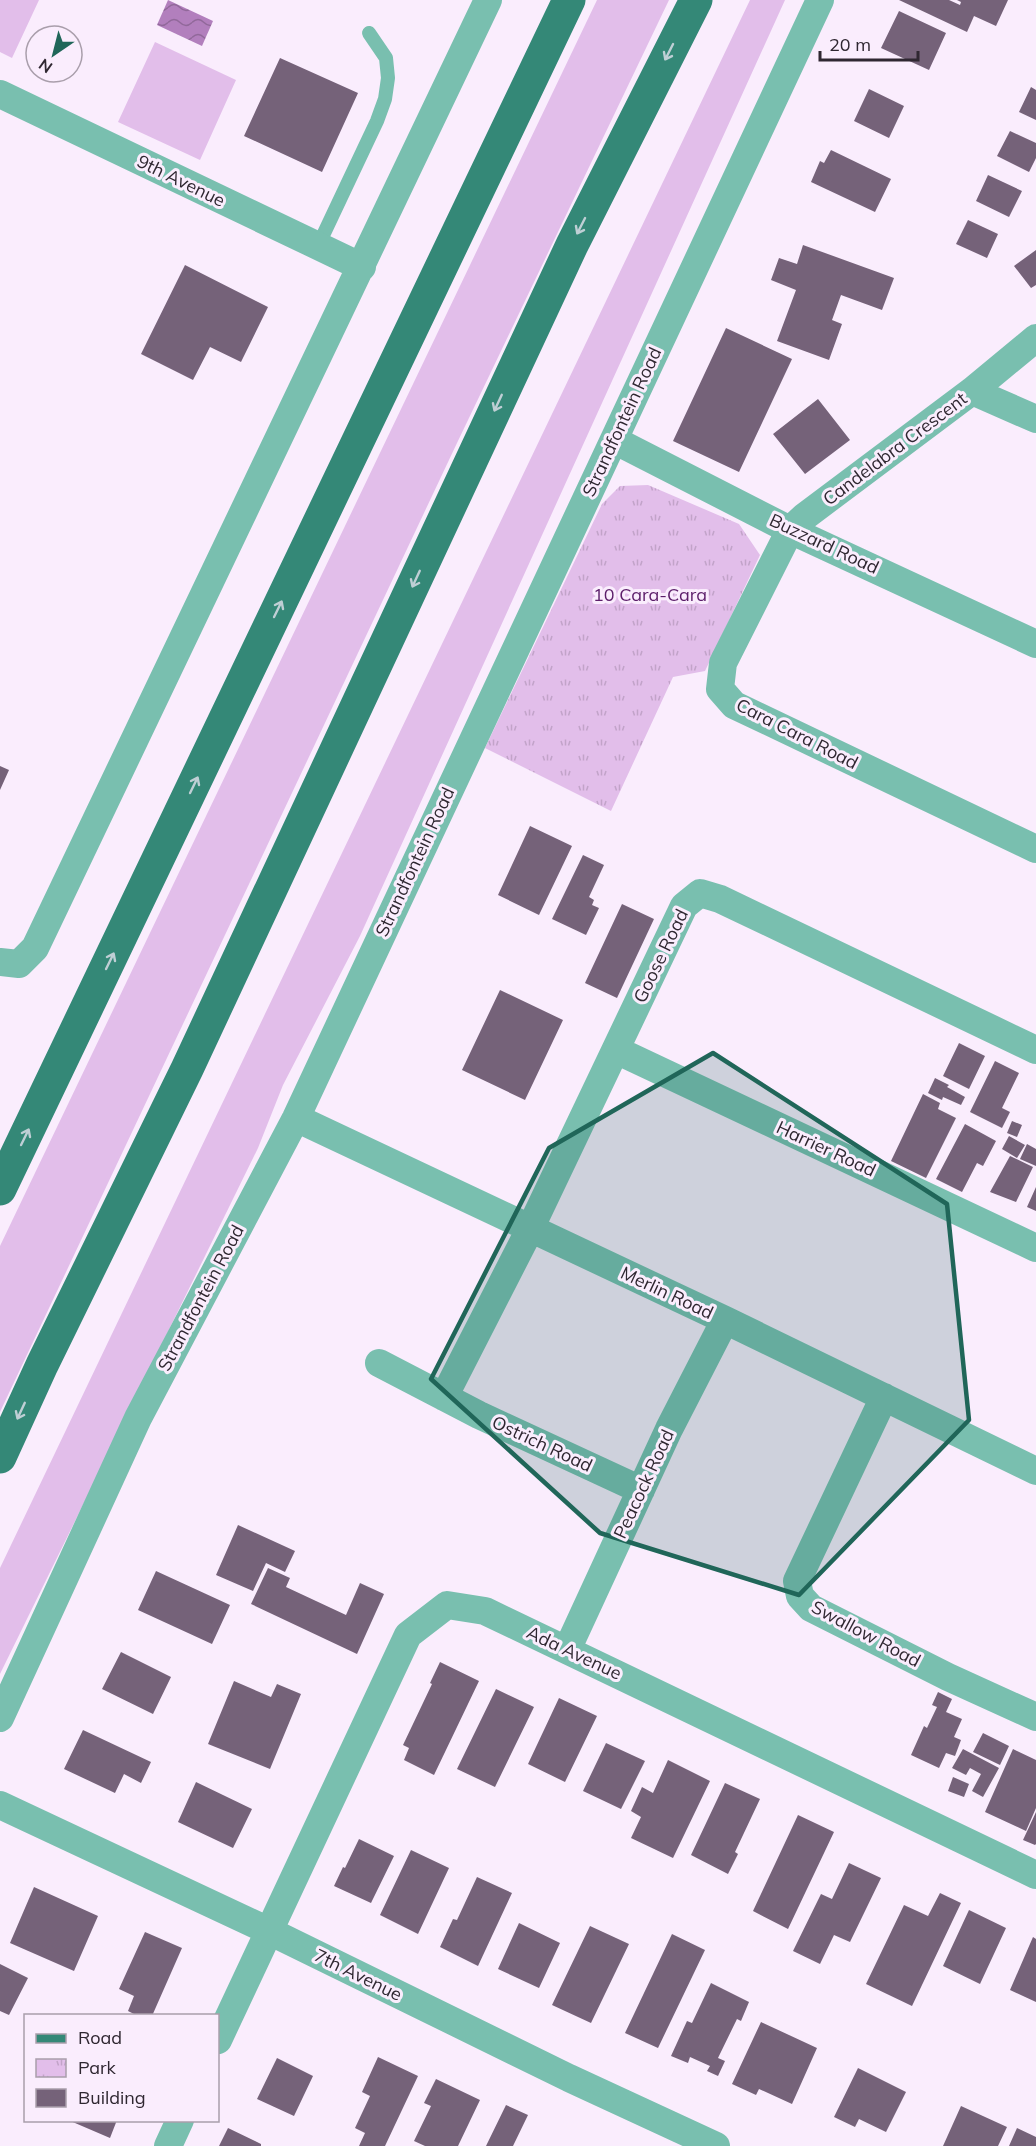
<svg xmlns="http://www.w3.org/2000/svg" width="1036" height="2146" viewBox="0 0 1036 2146" font-family="Mulish,sans-serif">
  <style>
    .green { fill: #e2beea }
    .park { fill: url(#park-tufts) }
    .water { fill: url(#water-waves) }
    .building { fill: #756279 }
    .lines { fill: none; stroke-linecap: round; stroke-linejoin: round }
    .lane { stroke: #79bfaf; stroke-width: 14 }
    .street { stroke: #79bfaf; stroke-width: 28 }
    .primary { stroke: #348877; stroke-width: 33 }
    .oneway { stroke: #bfcfd5 }
    .marked { fill: #206659; fill-opacity: 0.2; stroke: #206659; stroke-width: 4.5; stroke-linejoin: round }
    .labels { text-anchor: middle; stroke-width: 6; stroke-linejoin: round; paint-order: stroke }
    .street-label { font-size: 18px; fill: #2f2731; stroke: #faedfd }
    .park-label { font-size: 18px; fill: #5c1e6a; stroke: #faedfd }
  </style>
  <defs>
    <pattern id="park-tufts" width="24" height="20" patternUnits="userSpaceOnUse" patternTransform="scale(1.5)"><rect width="24" height="20" fill="#e2beea"/><path d="M3 7l-1-3M5 7V3M7 7l1-3M15 17l-1-3M17 17v-4M19 17l1-3" fill="none" stroke="#c2a3c9"/></pattern>
    <pattern id="water-waves" width="16" height="10" patternUnits="userSpaceOnUse" patternTransform="scale(1.5)"><rect width="16" height="10" fill="#b27fbd"/><path d="M0 5q4-4 8 0t8 0" fill="none" stroke="#91689a"/></pattern>
  </defs>
  <rect width="100%" height="100%" fill="#faedfd"/>
  <path class="green" d="M 0,0 L 39,0 L 12,58 L 0,52 Z
    M 597,0 L 669,0 L 457,443 L 0,1412 L 0,1246 Z
    M 750,0 L 785,0 L 360,936 L 283,1085 L 258,1148 L 0,1674 L 0,1568 Z
    M 155,42 L 236,80 L 200,160 L 118,122 Z"/>
  <path class="park" d="M 648,485 L 739,524 L 760,555 L 705,671 L 673,677 L 611,811 L 485,748 L 602,504 L 620,486 Z"/>
  <path class="water" d="M 168,0 L 213,21 L 202,46 L 157,25 Z"/>
  <path class="building" d="M 899,0 L 949,0 L 960,5 L 961,2 L 957,0 L 1008,0 L 996,26 L 974,16 L 967,32 Z
    M 899,11 L 946,33 L 929,70 L 881,48 Z
    M 280,58 L 358,93 L 322,172 L 244,136 Z
    M 1031,87 L 1036,90 L 1036,120 L 1019,112 Z
    M 869,89 L 904,106 L 889,138 L 854,121 Z
    M 1010,131 L 1036,143 L 1036,158 L 1029,172 L 997,156 Z
    M 831,150 L 891,179 L 875,212 L 811,182 L 820,161 L 824,163 Z
    M 988,175 L 1022,191 L 1009,217 L 976,201 Z
    M 968,220 L 998,234 L 987,258 L 956,244 Z
    M 803,245 L 894,278 L 882,310 L 841,295 L 832,320 L 842,324 L 829,360 L 777,341 L 796,290 L 771,280 L 779,258 L 797,264 Z
    M 1036,250 L 1036,285 L 1031,288 L 1014,266 Z
    M 185,265 L 268,307 L 241,362 L 210,347 L 193,380 L 141,354 Z
    M 726,328 L 792,359 L 739,472 L 673,441 Z
    M 818,399 L 850,440 L 805,474 L 773,434 Z
    M 0,766 L 9,770 L 0,790 Z
    M 530,826 L 572,846 L 539,915 L 498,895 Z
    M 583,855 L 604,865 L 589,897 L 594,900 L 592,905 L 599,908 L 586,935 L 552,919 Z
    M 622,904 L 654,919 L 617,998 L 585,983 Z
    M 500,990 L 563,1020 L 525,1100 L 462,1070 Z
    M 959,1043 L 985,1056 L 969,1089 L 943,1076 Z
    M 995,1061 L 1019,1073 L 1002,1108 L 1010,1112 L 1002,1128 L 970,1112 Z
    M 935,1078 L 949,1085 L 947,1087 L 965,1097 L 961,1105 L 943,1097 L 942,1100 L 928,1093 Z
    M 923,1094 L 940,1103 L 938,1109 L 956,1118 L 926,1178 L 891,1161 Z
    M 1012,1121 L 1022,1125 L 1017,1137 L 1007,1133 Z
    M 965,1124 L 996,1141 L 983,1166 L 977,1163 L 962,1192 L 936,1179 Z
    M 1009,1136 L 1025,1145 L 1017,1158 L 1002,1149 Z
    M 1027,1144 L 1036,1149 L 1036,1166 L 1020,1159 Z
    M 1010,1156 L 1033,1167 L 1016,1202 L 990,1192 Z
    M 1036,1187 L 1036,1211 L 1027,1207 Z
    M 238,1525 L 295,1551 L 285,1572 L 266,1563 L 253,1591 L 216,1575 Z
    M 268,1568 L 290,1578 L 286,1587 L 346,1615 L 360,1583 L 384,1594 L 357,1654 L 251,1604 Z
    M 156,1571 L 230,1605 L 212,1644 L 138,1610 Z
    M 121,1652 L 171,1677 L 153,1714 L 102,1689 Z
    M 440,1662 L 479,1681 L 434,1775 L 404,1760 L 409,1748 L 403,1745 L 432,1684 L 430,1683 Z
    M 234,1681 L 271,1697 L 277,1684 L 301,1694 L 270,1769 L 208,1744 Z
    M 496,1689 L 534,1707 L 495,1787 L 457,1769 Z
    M 938,1692 L 952,1699 L 946,1712 L 962,1719 L 954,1737 L 961,1740 L 955,1756 L 946,1753 L 939,1768 L 911,1755 L 924,1726 L 927,1728 L 937,1707 L 932,1705 Z
    M 559,1698 L 597,1716 L 565,1782 L 528,1764 Z
    M 83,1730 L 151,1762 L 141,1783 L 124,1774 L 115,1793 L 64,1769 Z
    M 983,1733 L 1009,1746 L 1000,1765 L 973,1752 Z
    M 606,1743 L 645,1761 L 621,1809 L 583,1791 Z
    M 963,1749 L 999,1768 L 983,1797 L 972,1791 L 981,1774 L 970,1768 L 966,1775 L 952,1768 Z
    M 1013,1749 L 1036,1760 L 1036,1808 L 1026,1831 L 985,1812 Z
    M 668,1760 L 710,1781 L 673,1858 L 631,1838 L 641,1817 L 631,1811 L 642,1787 L 653,1793 Z
    M 953,1777 L 969,1784 L 964,1797 L 948,1791 Z
    M 196,1782 L 252,1809 L 233,1848 L 178,1822 Z
    M 725,1783 L 760,1799 L 735,1852 L 738,1854 L 728,1874 L 691,1855 Z
    M 1036,1812 L 1036,1844 L 1035,1845 L 1023,1840 Z
    M 798,1815 L 834,1832 L 788,1929 L 753,1911 Z
    M 359,1839 L 394,1856 L 371,1903 L 334,1886 L 343,1867 L 345,1868 Z
    M 411,1850 L 449,1868 L 418,1934 L 380,1915 Z
    M 849,1863 L 881,1878 L 850,1942 L 834,1935 L 820,1964 L 793,1951 L 821,1894 L 832,1899 Z
    M 477,1877 L 512,1893 L 478,1966 L 440,1947 L 453,1919 L 457,1920 Z
    M 34,1887 L 98,1916 L 74,1971 L 10,1943 Z
    M 940,1893 L 961,1903 L 912,2006 L 866,1984 L 904,1905 L 928,1916 Z
    M 969,1910 L 1006,1928 L 980,1984 L 943,1966 Z
    M 519,1923 L 560,1943 L 539,1988 L 498,1969 Z
    M 590,1926 L 629,1944 L 591,2023 L 552,2005 Z
    M 145,1932 L 182,1948 L 152,2016 L 138,2016 L 128,2011 L 134,1996 L 119,1989 Z
    M 672,1934 L 705,1950 L 658,2048 L 625,2033 Z
    M 1033,1937 L 1036,1939 L 1036,2002 L 1010,1990 Z
    M 0,1964 L 28,1978 L 9,2015 L 0,2011 Z
    M 711,1983 L 749,2002 L 741,2021 L 737,2019 L 718,2058 L 725,2061 L 718,2076 L 707,2071 L 710,2066 L 690,2057 L 688,2063 L 671,2056 L 687,2021 L 692,2023 Z
    M 761,2022 L 817,2048 L 792,2104 L 759,2089 L 756,2095 L 732,2084 Z
    M 378,2057 L 418,2076 L 385,2146 L 359,2146 L 365,2133 L 355,2128 L 370,2096 L 362,2092 Z
    M 277,2058 L 313,2076 L 294,2116 L 257,2099 Z
    M 858,2068 L 906,2092 L 886,2132 L 859,2119 L 855,2127 L 834,2117 Z
    M 436,2079 L 480,2100 L 458,2146 L 425,2146 L 414,2141 L 431,2106 L 424,2103 Z
    M 506,2105 L 528,2115 L 513,2146 L 486,2146 Z
    M 961,2106 L 1007,2127 L 998,2146 L 943,2146 Z
    M 68,2120 L 117,2120 L 110,2138 Z
    M 228,2128 L 261,2144 L 261,2146 L 219,2146 Z
    M 1017,2128 L 1036,2137 L 1036,2146 L 1009,2146 Z"/>
  <g class="lines">
    <path class="lane" d="M 318,246 L 377,121 L 385,99 L 388,78 L 386,58 L 369,33"/>
    <path class="street" d="M 0,94 L 362,267
      M 1036,338 L 972,391 L 804,517 L 790,530 L 723,663 L 720,689 L 734,705 L 1036,849
      M 972,391 L 1036,419
      M 614,440 L 790,530 L 1036,644
      M 0,962 L 19,964 L 35,948 L 488,0
      M 616,1050 L 1036,1248
      M 296,1118 L 725,1320 L 1036,1471
      M 379,1363 L 479,1415 L 641,1490
      M 444,1397 L 530,1229 L 684,906 L 700,893 L 720,899 L 1036,1050
      M 884,1397 L 797,1581 L 800,1596 L 811,1608 L 948,1677 L 1036,1717
      M 567,1650 L 669,1429 L 725,1320
      M 0,1718 L 138,1418 L 296,1118 L 820,0
      M 0,1805 L 269,1931 L 569,2078 L 716,2146
      M 218,2040 L 408,1635 L 447,1605 L 485,1611 L 1036,1875
      M 168,2146 L 180,2120"/>
    <path class="primary" d="M 0,1189 L 569,0
      M 0,1457 L 42,1365 L 187,1069 L 572,245 L 696,0"/>
  </g>
  <defs><path id="oneway-shaft" d="M-6 0H5M1.5-3L5.5 0L1.5 3" fill="none" stroke-width="1.6" stroke-linecap="round" stroke-linejoin="round" transform="scale(1.5)"/></defs>
  <g class="oneway">
    <use href="#oneway-shaft" transform="translate(669 52) rotate(117)"/>
    <use href="#oneway-shaft" transform="translate(581 226) rotate(117)"/>
    <use href="#oneway-shaft" transform="translate(498 403) rotate(115)"/>
    <use href="#oneway-shaft" transform="translate(416 579) rotate(115)"/>
    <use href="#oneway-shaft" transform="translate(278 609) rotate(-64)"/>
    <use href="#oneway-shaft" transform="translate(194 785) rotate(-64)"/>
    <use href="#oneway-shaft" transform="translate(110 961) rotate(-64)"/>
    <use href="#oneway-shaft" transform="translate(25 1137) rotate(-64)"/>
    <use href="#oneway-shaft" transform="translate(21 1411) rotate(115)"/>
  </g>
  <path class="marked" d="M 713,1053 L 947,1204 L 969,1420 L 799,1595 L 600,1533 L 431,1379 L 549,1148 Z"/>
  <g class="labels">
    <g class="street-label">
      <text transform="translate(181 181) rotate(26)" y="6">9th Avenue</text>
      <text transform="translate(622 422) rotate(-65)" y="6">Strandfontein Road</text>
      <text transform="translate(895 449) rotate(-37)" y="6">Candelabra Crescent</text>
      <text transform="translate(824 544) rotate(25)" y="6">Buzzard Road</text>
      <text transform="translate(797 734) rotate(27)" y="6">Cara Cara Road</text>
      <text transform="translate(415 862) rotate(-65)" y="6">Strandfontein Road</text>
      <text transform="translate(661 956) rotate(-64)" y="6">Goose Road</text>
      <text transform="translate(826 1149) rotate(25)" y="6">Harrier Road</text>
      <text transform="translate(667 1293) rotate(25)" y="6">Merlin Road</text>
      <text transform="translate(201 1298) rotate(-62)" y="6">Strandfontein Road</text>
      <text transform="translate(542 1444) rotate(25)" y="6">Ostrich Road</text>
      <text transform="translate(644 1484) rotate(-65)" y="6">Peacock Road</text>
      <text transform="translate(866 1634) rotate(28)" y="6">Swallow Road</text>
      <text transform="translate(574 1653) rotate(25)" y="6">Ada Avenue</text>
      <text transform="translate(358 1975) rotate(26)" y="6">7th Avenue</text>
    </g>
    <g class="park-label">
      <text x="650" y="601">10 Cara-Cara</text>
    </g>
  </g>
  <rect x="24" y="2014" width="195" height="108" fill="#faedfd" stroke="#a99eab" stroke-width="1.5"/>
  <rect x="36" y="2034" width="30" height="9" fill="#348877" stroke="#a99eab" stroke-width="1.5"/>
  <text x="78" y="2044" font-size="18" fill="#2f2731">Road</text>
  <rect x="36" y="2059" width="30" height="18" fill="url(#park-tufts)" stroke="#a99eab" stroke-width="1.5"/>
  <text x="78" y="2074" font-size="18" fill="#2f2731">Park</text>
  <rect x="36" y="2089" width="30" height="18" fill="#756279" stroke="#a99eab" stroke-width="1.5"/>
  <text x="78" y="2104" font-size="18" fill="#2f2731">Building</text>
  <g transform="translate(54 54) rotate(215)"><circle r="28" fill="#faedfd" stroke="#a99eab" stroke-width="1.5"/>
  <path d="M0-4.5L10 22L0 15L-10 22Z" fill="#206659"/>
  <text y="-9" font-size="16" font-weight="bold" text-anchor="middle" fill="#2f2731">N</text>
  </g>
  <path d="M820 51v9h98v-9" fill="none" stroke="#2f2731" stroke-width="3"/>
  <text x="829" y="51" font-size="18" fill="#2f2731" stroke="#faedfd" stroke-width="4.5" paint-order="stroke">20 m</text>
</svg>
